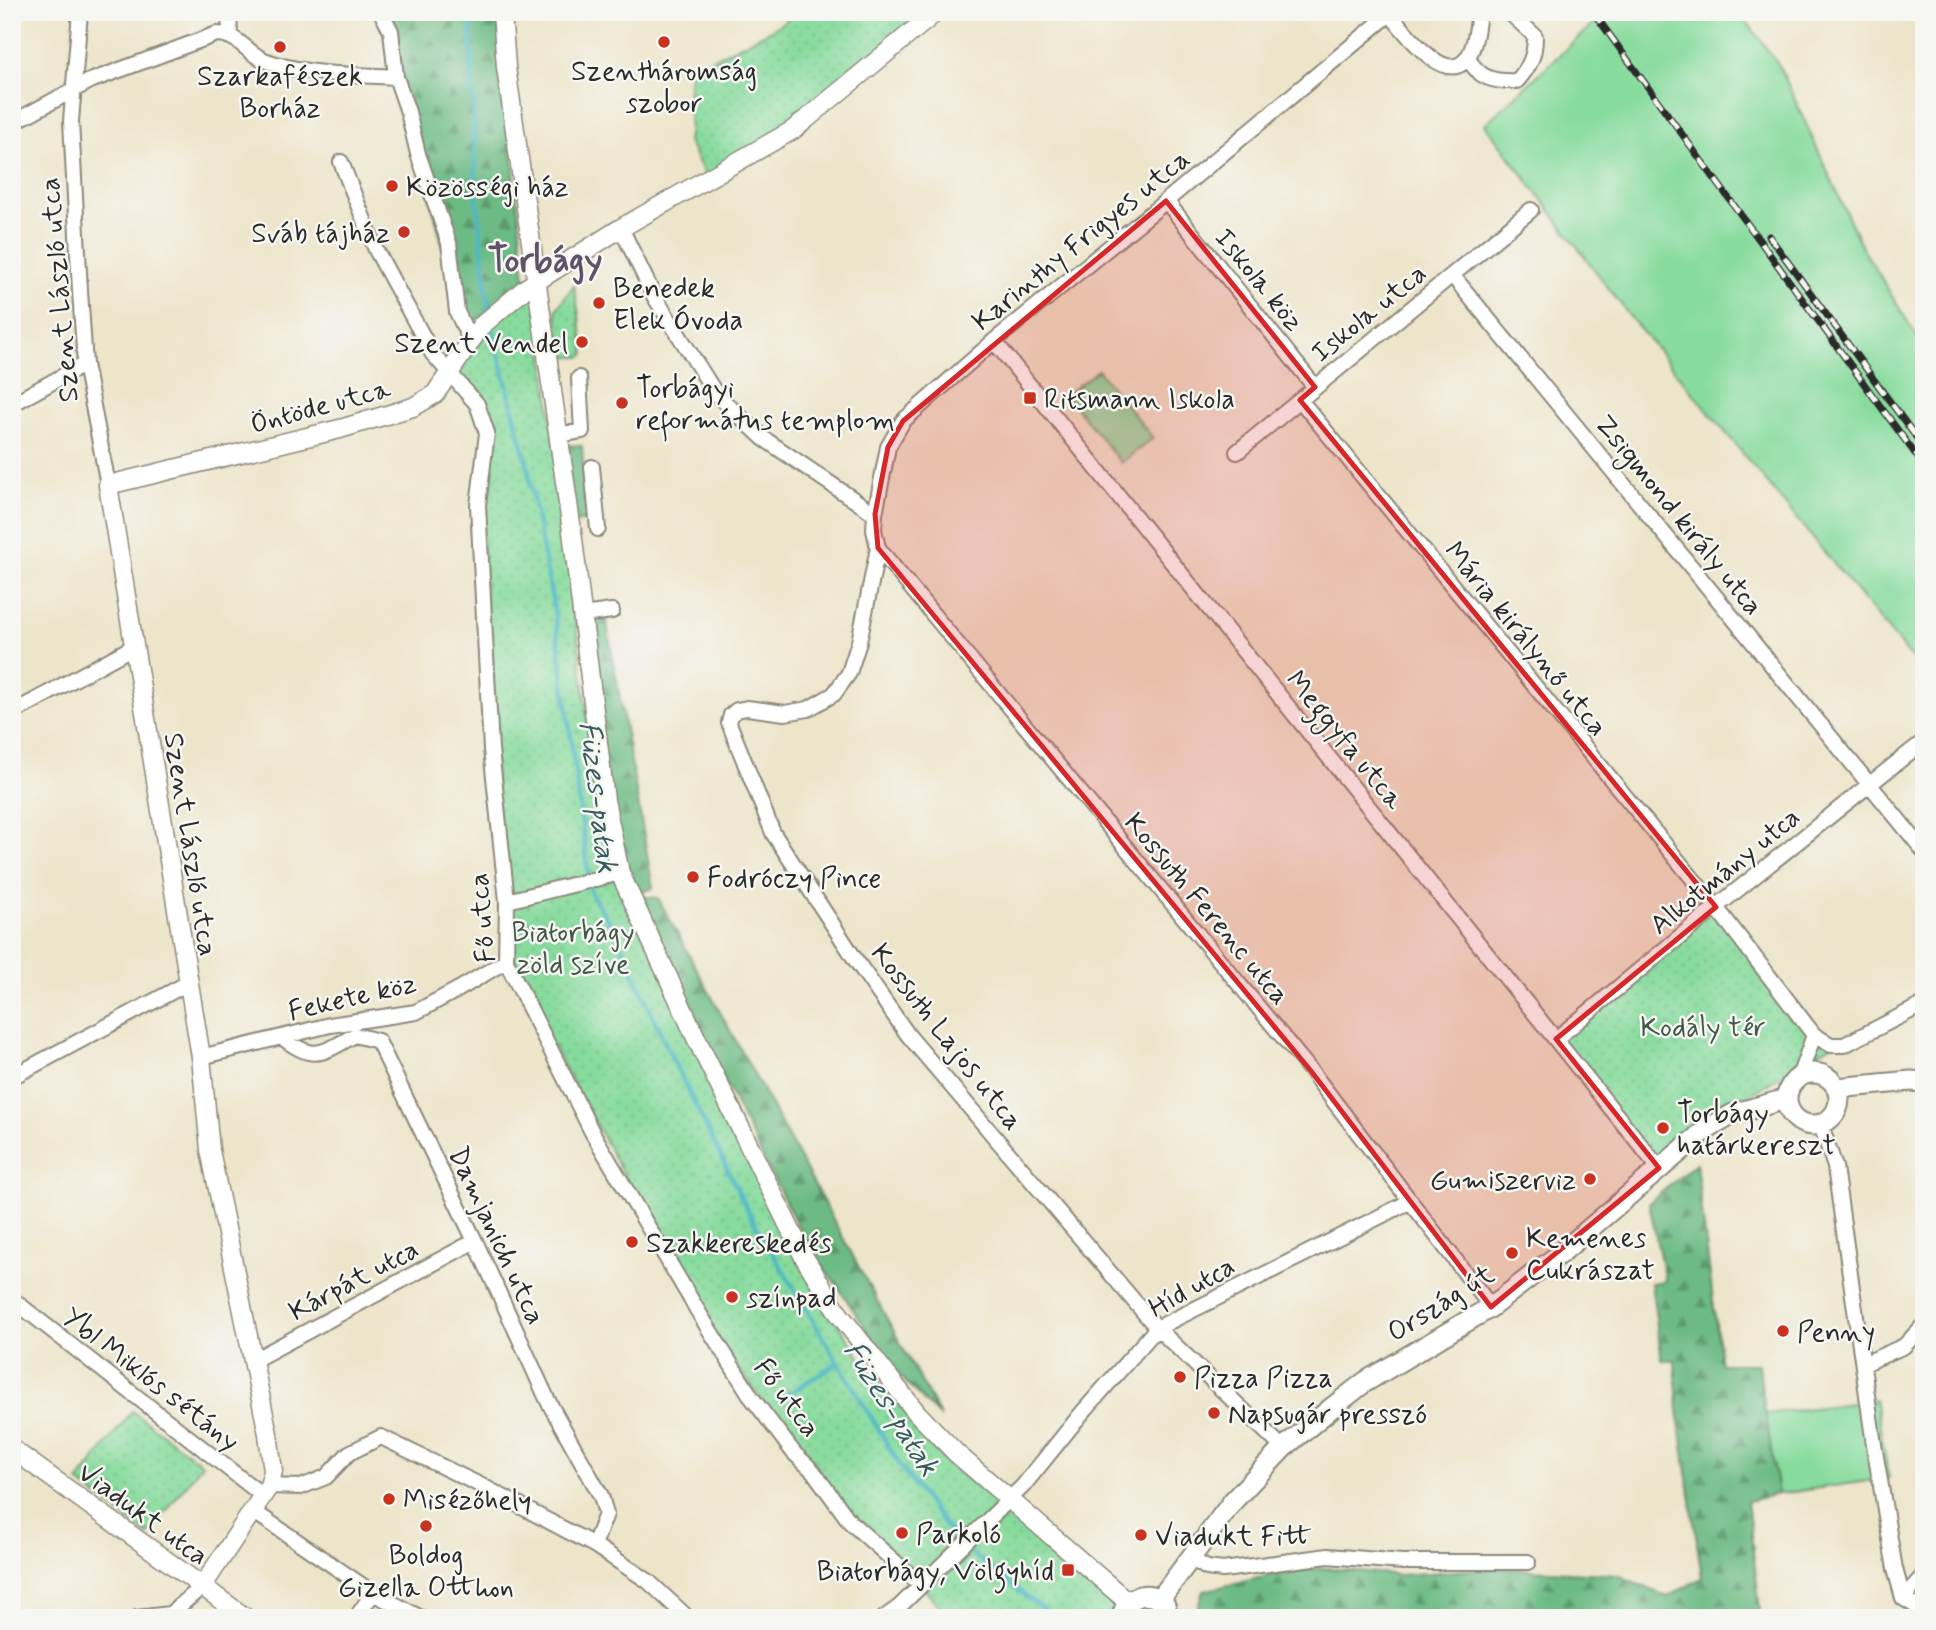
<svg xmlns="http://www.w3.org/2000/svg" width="1936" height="1630" viewBox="0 0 1936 1630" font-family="Mynerve,sans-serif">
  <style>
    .grass { fill: #87db9d; stroke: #598364; stroke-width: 2 }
    .forest { fill: url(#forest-firs); stroke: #4c7358; stroke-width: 2 }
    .park { fill: url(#park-dots); stroke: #598364; stroke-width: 2 }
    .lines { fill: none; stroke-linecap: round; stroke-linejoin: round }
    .stream { stroke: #49b7c4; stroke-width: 4.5 }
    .minor-casing { stroke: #8c887a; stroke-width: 18 }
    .tertiary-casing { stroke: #8c887a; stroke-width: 21 }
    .secondary-casing { stroke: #8c887a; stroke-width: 23 }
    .minor { stroke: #fff; stroke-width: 14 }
    .tertiary { stroke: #fff; stroke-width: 18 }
    .secondary { stroke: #fff; stroke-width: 19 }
    .rail-casing { stroke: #2b2b2b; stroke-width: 7 }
    .rail { stroke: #f6f6f2; stroke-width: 4.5; stroke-dasharray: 13; stroke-linecap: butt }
    .marked { fill: #d62828; fill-opacity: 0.2; stroke: #d62828; stroke-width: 5; stroke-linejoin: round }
    .poi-dot { fill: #c8321e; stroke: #f6f6f2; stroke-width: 2.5 }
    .labels { text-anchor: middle; stroke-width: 5; stroke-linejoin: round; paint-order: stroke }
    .poi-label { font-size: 28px; fill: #2b2b2b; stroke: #f6f6f2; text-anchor: start }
    .street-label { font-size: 28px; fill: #2b2b2b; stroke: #f6f6f2 }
    .park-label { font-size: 28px; fill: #425748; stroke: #f6f6f2 }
    .water-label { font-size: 30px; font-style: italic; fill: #365c61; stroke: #f6f6f2 }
    .district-label { font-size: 35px; font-weight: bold; fill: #605269; stroke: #f6f6f2 }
  </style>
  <defs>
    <pattern id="forest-firs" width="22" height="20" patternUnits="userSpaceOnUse" patternTransform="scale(1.75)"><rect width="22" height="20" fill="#6dbb84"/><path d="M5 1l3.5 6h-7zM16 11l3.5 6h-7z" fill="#5a986c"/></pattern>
    <pattern id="park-dots" width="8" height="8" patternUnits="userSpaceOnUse" patternTransform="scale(1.75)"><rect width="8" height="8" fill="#87db9d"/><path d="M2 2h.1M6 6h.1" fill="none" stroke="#75bc87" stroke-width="1.8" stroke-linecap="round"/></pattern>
  </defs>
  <rect width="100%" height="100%" fill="#f6f6f2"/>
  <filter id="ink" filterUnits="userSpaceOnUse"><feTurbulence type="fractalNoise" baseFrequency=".0143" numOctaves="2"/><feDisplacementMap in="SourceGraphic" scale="14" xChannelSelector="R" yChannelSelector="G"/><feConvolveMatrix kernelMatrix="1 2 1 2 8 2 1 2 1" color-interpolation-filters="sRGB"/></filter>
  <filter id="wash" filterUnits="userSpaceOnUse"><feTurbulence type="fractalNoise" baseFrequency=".00686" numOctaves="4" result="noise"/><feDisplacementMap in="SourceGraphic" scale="28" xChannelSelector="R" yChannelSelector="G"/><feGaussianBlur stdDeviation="1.57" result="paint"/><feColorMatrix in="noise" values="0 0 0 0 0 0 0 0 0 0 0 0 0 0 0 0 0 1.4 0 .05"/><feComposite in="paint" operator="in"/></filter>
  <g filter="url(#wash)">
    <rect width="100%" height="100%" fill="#ede5ca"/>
    <path class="grass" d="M 1606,12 L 1740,12 L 1780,67 L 1862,247 L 1924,348 L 1924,673 L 1631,318 L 1485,124 Z
      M 1098,370 L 1153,438 L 1121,463 L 1066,395 Z
      M 1875,1400 L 1889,1478 L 1778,1494 L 1765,1414 Z"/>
    <path class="forest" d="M 383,12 L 498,12 L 526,288 L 464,328 Z
      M 566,445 L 582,446 L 587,520 L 570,523 Z
      M 606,618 L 653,888 L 630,897 L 598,739 L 587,621 Z
      M 636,896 L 658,898 L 941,1418 L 893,1369 L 834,1281 L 811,1252 L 738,1109 Z
      M 1696,1163 L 1721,1364 L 1758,1364 L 1778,1494 L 1747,1501 L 1761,1618 L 1194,1618 L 1203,1591 L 1284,1572 L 1324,1568 L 1400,1575 L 1497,1568 L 1618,1575 L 1667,1597 L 1702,1578 L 1678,1410 L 1675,1360 L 1662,1360 L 1651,1283 L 1665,1281 L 1649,1203 Z"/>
    <path class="park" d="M 800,12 L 936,12 L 793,130 L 707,179 L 688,141 L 690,129 L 688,106 L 690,70 L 764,34 Z
      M 535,282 L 598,805 L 798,1261 L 865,1365 L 945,1461 L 1122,1598 L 1138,1618 L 942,1618 L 939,1606 L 921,1585 L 850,1522 L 702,1318 L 506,961 L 480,505 L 487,433 L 451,372 L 481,326 Z
      M 574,285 L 585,354 L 581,357 L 561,357 L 556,310 Z
      M 1716,907 L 1831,1045 L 1733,1105 L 1659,1168 L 1556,1039 Z
      M 132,1411 L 202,1464 L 148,1535 L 78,1482 Z"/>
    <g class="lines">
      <path class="stream" d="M 470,12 L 476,191 L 489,312
        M 491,324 L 526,459 L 555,615 L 591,893 L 613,928 L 671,1056 L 751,1217 L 901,1467 L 959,1544 L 1054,1618
        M 780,1399 L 839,1362"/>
    </g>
  </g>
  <g filter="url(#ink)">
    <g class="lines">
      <defs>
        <path id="minor" d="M 80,12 L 71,121 L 80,291 L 85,364 L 108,485
          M 229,12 L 230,35
          M 381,12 L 391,31 L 396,77 L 408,112 L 418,154 L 449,243 L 457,312 L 470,340
          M 1390,14 C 1404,30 1448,92 1469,55 C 1476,43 1477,26 1479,12
          M 1468,58 C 1479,79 1494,82 1517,81 C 1530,66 1535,56 1535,36 L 1509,12
          M 12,123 L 90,81 L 217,34 C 240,35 245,52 264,60 C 305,76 352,74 396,77
          M 341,162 L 376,250 L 432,353 L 477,404 L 487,433 L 478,505 L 491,749 L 507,901 L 506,961 L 592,1132 L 702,1318 L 752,1398 L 794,1453 L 813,1471 L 850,1522 L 921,1585
          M 1166,201 L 1315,387
          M 621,228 L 654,296 L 716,394 L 763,438 L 875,514
          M 1452,275 L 1924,851
          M 994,341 L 1659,1168
          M 1300,400 L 1716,907 L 1814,1035 L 1831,1045 L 1844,1045 L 1924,1004
          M 12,404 L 85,364
          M 557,435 L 582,431 L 579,378
          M 1237,452 L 1531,210
          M 592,467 L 598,529
          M 878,548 L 1311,1071 L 1491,1307
          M 582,615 L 612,611
          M 12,713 L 133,647
          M 507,901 L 620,873
          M 282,1037 C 314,1063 323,1053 355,1035 L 378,1041 L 475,1241 L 548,1401 L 601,1496 L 606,1514 L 594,1545
          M 1556,1039 L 1716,907 L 1924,741
          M 201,1057 L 330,1025 L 416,1012 L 459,989 L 506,961
          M 12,1077 L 188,983
          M 1799,1077 L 1814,1035
          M 1821,1125 L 1835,1167 L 1874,1445 L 1895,1569 L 1903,1598 L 1924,1611
          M 12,1299 L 262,1495
          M 254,1360 L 475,1241
          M 1864,1364 L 1904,1346 L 1924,1325
          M 1283,1448 L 1157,1328 L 908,1035 L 857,962 L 773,833 L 729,723 L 731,715 L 737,710 L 747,708 L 785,713 L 808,709 L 834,694 L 849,673 L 859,642 L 878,548 L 874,530 L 875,514 L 888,447 L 903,421 L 994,341 L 1166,201 L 1392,12
          M 269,1486 L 301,1487 L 326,1477 L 349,1453 L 381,1437 L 484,1487 L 594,1545 L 648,1581 L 688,1618
          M 253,1511 L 373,1593 L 421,1618
          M 1190,1558 L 1207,1568 L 1223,1570 L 1328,1556 L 1403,1562 L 1528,1562
          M 1903,1598 L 1924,1575
          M 137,1618 L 170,1614 L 202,1587
          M 356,1618 L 373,1593
          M 884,1618 L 899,1607 L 1023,1486 L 1082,1413 L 1157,1328 L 1411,1201"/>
        <path id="tertiary" d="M 502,12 L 506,67 L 572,531 L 605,800 L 620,873 L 698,1042 L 804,1257 L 839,1314 L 917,1413 L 957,1454 L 1128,1602
          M 12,1449 L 246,1618
          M 202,1587 L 269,1486 L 273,1471 L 268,1434 L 210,1150 L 201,1057 L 108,485 L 340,429 L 413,407 L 435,394 L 481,326 L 526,288 L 621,228 L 793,130 L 936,12"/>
        <path id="secondary" d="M1787 1099a26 26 0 1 1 52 0a26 26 0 1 1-52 0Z
          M 1837,1088 L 1911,1081 L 1924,1082
          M 1160,1599 L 1233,1501 L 1283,1448 L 1334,1406 L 1365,1382 L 1491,1307 L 1561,1253 L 1704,1131 L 1733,1114 L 1786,1099
          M 1160,1599 L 1165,1605 L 1169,1618
          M 1122,1618 C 1125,1598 1142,1590 1160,1599"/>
      </defs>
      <use href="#minor" class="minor-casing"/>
      <use href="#tertiary" class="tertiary-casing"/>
      <use href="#secondary" class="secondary-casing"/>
      <use href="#minor" class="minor"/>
      <use href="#tertiary" class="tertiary"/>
      <use href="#secondary" class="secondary"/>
      <defs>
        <path id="rail" d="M 1593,12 L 1924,466
          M 1769,236 L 1924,448"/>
      </defs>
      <use href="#rail" class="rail-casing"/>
      <use href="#rail" class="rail"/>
    </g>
  </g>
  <path class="marked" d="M 1166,201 L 1315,387 L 1300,400 L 1716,907 L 1556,1039 L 1659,1168 L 1491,1307 L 1311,1071 L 878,548 L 875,514 L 888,447 L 903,421 Z"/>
  <g class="poi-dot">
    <circle cx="664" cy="42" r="7"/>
    <circle cx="280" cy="47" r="7"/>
    <circle cx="392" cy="186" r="7"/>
    <circle cx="404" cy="232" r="7"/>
    <circle cx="599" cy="303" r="7"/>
    <circle cx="582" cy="342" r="7"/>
    <rect x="1023" y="391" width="14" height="14" rx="3.5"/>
    <circle cx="622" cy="403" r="7"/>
    <circle cx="693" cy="877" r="7"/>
    <circle cx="1663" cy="1128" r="7"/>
    <circle cx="1590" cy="1179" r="7"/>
    <circle cx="632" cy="1242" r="7"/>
    <circle cx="1512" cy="1253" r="7"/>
    <circle cx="732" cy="1297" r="7"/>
    <circle cx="1783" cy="1331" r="7"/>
    <circle cx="1180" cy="1377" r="7"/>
    <circle cx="1214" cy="1413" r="7"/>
    <circle cx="389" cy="1499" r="7"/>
    <circle cx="426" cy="1526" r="7"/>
    <circle cx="902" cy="1533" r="7"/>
    <circle cx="1141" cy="1535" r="7"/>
    <rect x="1061" y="1563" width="14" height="14" rx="3.5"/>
  </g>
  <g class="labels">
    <g class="poi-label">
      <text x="664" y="80" text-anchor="middle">Szentháromság<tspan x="664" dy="32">szobor</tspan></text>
      <text x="280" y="85" text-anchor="middle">Szarkafészek<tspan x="280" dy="32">Borház</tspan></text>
      <text x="406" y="196">Közösségi ház</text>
      <text x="390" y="242" text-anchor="end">Sváb tájház</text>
      <text x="613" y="297">Benedek<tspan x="613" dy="32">Elek Óvoda</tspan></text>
      <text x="568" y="352" text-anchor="end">Szent Vendel</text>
      <text x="636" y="397">Torbágyi<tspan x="636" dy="32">református templom</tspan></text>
      <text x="1044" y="408">Ritsmann Iskola</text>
      <text x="707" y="887">Fodróczy Pince</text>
      <text x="1677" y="1122">Torbágy<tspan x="1677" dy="32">határkereszt</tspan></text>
      <text x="1576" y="1189" text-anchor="end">Gumiszerviz</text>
      <text x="1526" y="1247">Kemenes<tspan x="1526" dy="32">Cukrászat</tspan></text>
      <text x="646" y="1252">Szakkereskedés</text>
      <text x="746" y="1307">színpad</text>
      <text x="1797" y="1341">Penny</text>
      <text x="1194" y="1387">Pizza Pizza</text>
      <text x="1228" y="1423">Napsugár presszó</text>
      <text x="403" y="1509">Misézőhely</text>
      <text x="916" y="1543">Parkoló</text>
      <text x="1155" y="1545">Viadukt Fitt</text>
      <text x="426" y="1564" text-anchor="middle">Boldog<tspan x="426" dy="32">Gizella Otthon</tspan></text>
      <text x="1054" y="1580" text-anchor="end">Biatorbágy, Völgyhíd</text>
    </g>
    <g class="street-label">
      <text transform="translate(1080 239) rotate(-39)" y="10">Karinthy Frigyes utca</text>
      <text transform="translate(1260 279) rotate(51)" y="10">Iskola köz</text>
      <text transform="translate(58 290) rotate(-95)" y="10">Szent László utca</text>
      <text transform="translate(1368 312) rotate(-39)" y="10">Iskola utca</text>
      <text transform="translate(320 405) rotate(-15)" y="10">Öntöde utca</text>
      <text transform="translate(1680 514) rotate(51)" y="10">Zsigmond király utca</text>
      <text transform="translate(1527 638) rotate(51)" y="10">Mária királynő utca</text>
      <text transform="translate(1346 739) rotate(51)" y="10">Meggyfa utca</text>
      <text transform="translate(192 844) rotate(81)" y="10">Szent László utca</text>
      <text transform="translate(1724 870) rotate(-39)" y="10">Alkotmány utca</text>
      <text transform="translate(1208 908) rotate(50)" y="10">Kossuth Ferenc utca</text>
      <text transform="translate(481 918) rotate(-95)" y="10">Fő utca</text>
      <text transform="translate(352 996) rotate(-13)" y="10">Fekete köz</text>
      <text transform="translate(948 1036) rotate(52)" y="10">Kossuth Lajos utca</text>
      <text transform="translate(498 1235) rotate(65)" y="10">Damjanich utca</text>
      <text transform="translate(353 1279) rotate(-28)" y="10">Kárpát utca</text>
      <text transform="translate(1191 1286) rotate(-30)" y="10">Híd utca</text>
      <text transform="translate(1440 1302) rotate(-32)" y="10">Ország út</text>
      <text transform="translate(152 1378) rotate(38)" y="10">Ybl Miklós sétány</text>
      <text transform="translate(788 1397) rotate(53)" y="10">Fő utca</text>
      <text transform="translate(144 1513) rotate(36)" y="10">Viadukt utca</text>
    </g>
    <g class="park-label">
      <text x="573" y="941">Biatorbágy<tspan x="573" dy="32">zöld szíve</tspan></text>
      <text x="1703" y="1036">Kodály tér</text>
    </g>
    <g class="water-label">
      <text transform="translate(599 797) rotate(83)" y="10">Füzes-patak</text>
      <text transform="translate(892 1408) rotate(58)" y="10">Füzes-patak</text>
    </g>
    <g class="district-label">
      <text x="545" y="271">Torbágy</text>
    </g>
  </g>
  <rect width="1936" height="1630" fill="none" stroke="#f6f6f2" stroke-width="42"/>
</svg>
